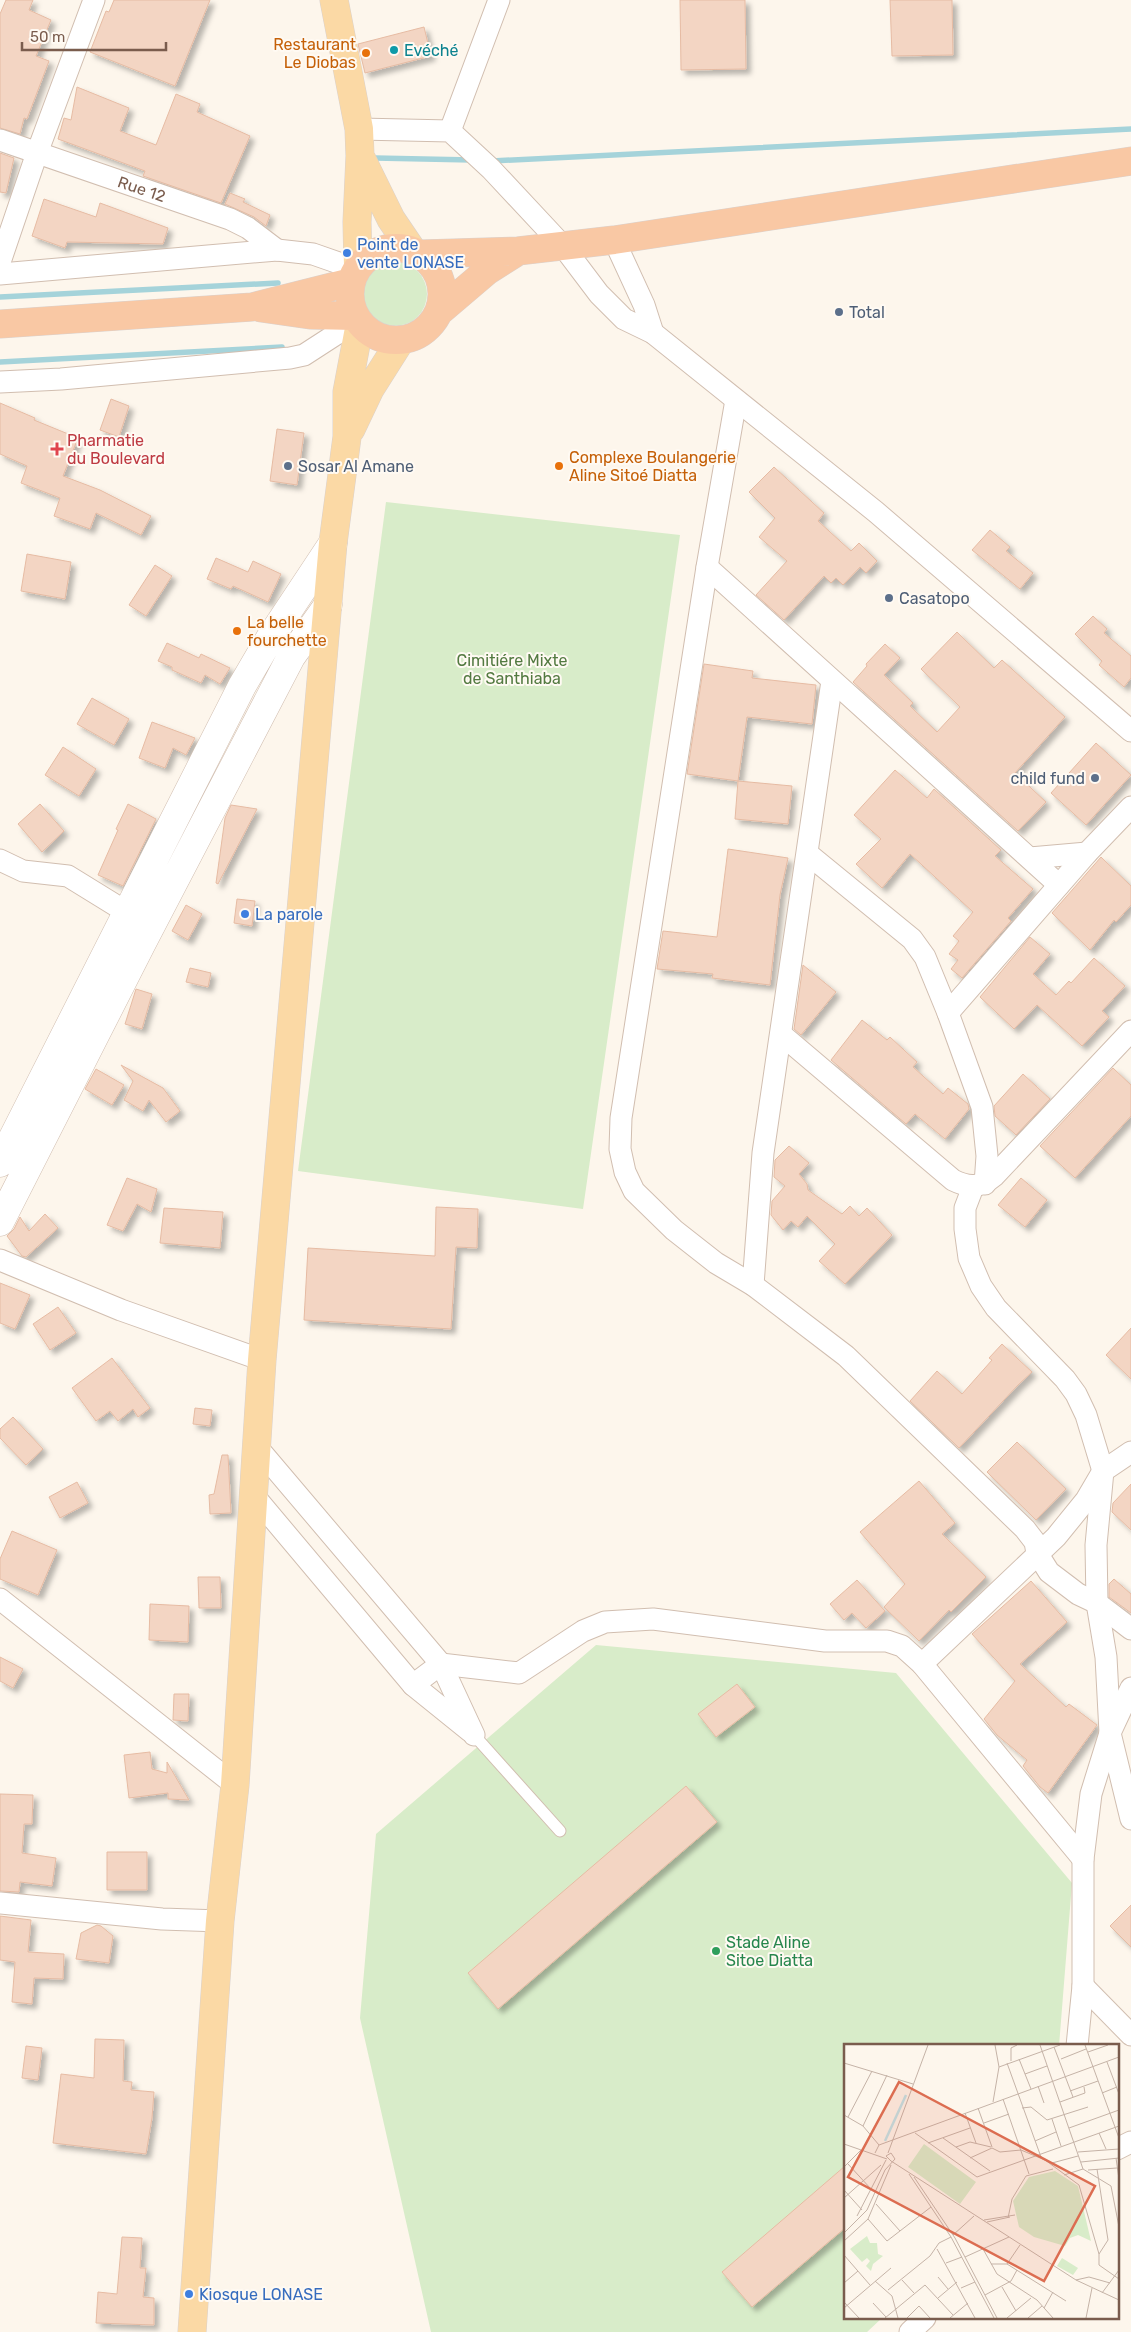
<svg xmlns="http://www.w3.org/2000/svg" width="1131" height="2332" viewBox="0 0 1131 2332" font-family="Rubik,sans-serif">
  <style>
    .green { fill: #d8ecc9 }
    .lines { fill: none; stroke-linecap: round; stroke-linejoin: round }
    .stream { stroke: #a5d3da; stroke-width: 5.5 }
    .building { fill: #f3d5c3; stroke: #e6bba3; filter: url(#shadow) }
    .service-casing { stroke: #d1beb0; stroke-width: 13 }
    .minor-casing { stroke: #d1beb0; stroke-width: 23 }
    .tertiary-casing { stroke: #d1beb0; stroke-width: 29 }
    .primary-casing { stroke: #dad1cd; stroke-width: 29 }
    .trunk-casing { stroke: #dad1cd; stroke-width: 29 }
    .service { stroke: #fff; stroke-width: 11 }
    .minor { stroke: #fff; stroke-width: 21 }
    .tertiary { stroke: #fff; stroke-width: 28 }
    .primary { stroke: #fbd9a5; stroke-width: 28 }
    .trunk { stroke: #f9c8a4; stroke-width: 28 }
    .culture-dot { fill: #0f9aa8; stroke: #fffaf3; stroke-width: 2 }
    .food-dot { fill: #e8710a; stroke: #fffaf3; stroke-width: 2 }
    .shop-dot { fill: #3f7fe0; stroke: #fffaf3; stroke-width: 2 }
    .service-dot { fill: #5c6f8a; stroke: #fffaf3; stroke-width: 2 }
    .health-dot { fill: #e0444e; stroke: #fffaf3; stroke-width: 2 }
    .leisure-dot { fill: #2e9e5b; stroke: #fffaf3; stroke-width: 2 }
    .labels { text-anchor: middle; stroke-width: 4; stroke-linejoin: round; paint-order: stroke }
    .food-label { font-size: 16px; fill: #c56008; stroke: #fffaf3; text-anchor: start }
    .culture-label { font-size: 16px; fill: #0d838f; stroke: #fffaf3; text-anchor: start }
    .street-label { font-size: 16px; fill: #7a5c4d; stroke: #fffaf3 }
    .shop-label { font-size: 16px; fill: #366cbe; stroke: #fffaf3; text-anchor: start }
    .service-label { font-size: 16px; fill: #4e5e75; stroke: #fffaf3; text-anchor: start }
    .health-label { font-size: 16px; fill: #be3a42; stroke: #fffaf3; text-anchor: start }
    .park-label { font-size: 16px; fill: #537a41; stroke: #fffaf3 }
    .leisure-label { font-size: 16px; fill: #27864d; stroke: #fffaf3; text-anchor: start }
    .inset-river { fill: none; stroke: #bfe3e8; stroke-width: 2.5 }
    .inset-road { fill: none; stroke: #c5b3a7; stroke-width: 1 }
    .view { fill: #dc6d51; fill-opacity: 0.15; stroke: #dc6d51; stroke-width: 2.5 }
    .inset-edge { fill: none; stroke: #7a5c4d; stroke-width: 2.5 }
  </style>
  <defs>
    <filter id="shadow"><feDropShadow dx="4.5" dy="4.5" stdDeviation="2.5" flood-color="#0004"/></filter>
  </defs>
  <rect width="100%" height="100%" fill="#fdf6ec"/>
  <path class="green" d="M363 294a32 32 0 1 1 64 0a32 32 0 1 1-64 0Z
    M 386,502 L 680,535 L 583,1209 L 298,1171 Z
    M 596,1645 L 896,1673 L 1072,1883 L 1059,2046 L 845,2046 L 845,2318 L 882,2318 L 867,2332 L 431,2332 L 360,2018 L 376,1834 Z"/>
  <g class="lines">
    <path class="stream" d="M 375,158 L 472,160
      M 492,161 L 1131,129
      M 0,297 L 278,283
      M 0,362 L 282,347"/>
  </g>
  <path class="building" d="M 6,0 L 33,0 L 29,10 L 51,20 L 36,56 L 49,61 L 27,119 L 24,118 L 20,134 L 0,128 L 0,14 Z
    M 114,0 L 210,0 L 175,86 L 90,52 L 106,11 L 109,12 Z
    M 680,0 L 745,0 L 746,69 L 681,70 Z
    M 890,0 L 952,0 L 953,55 L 892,56 Z
    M 424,27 L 431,56 L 365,73 L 358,44 Z
    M 77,87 L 129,108 L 120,131 L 156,145 L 176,94 L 200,104 L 197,112 L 250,136 L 221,203 L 143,176 L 145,171 L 58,139 L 64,118 L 71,120 Z
    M 0,153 L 14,158 L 6,193 L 0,192 Z
    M 230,193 L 245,199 L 243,202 L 270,215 L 266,226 L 254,217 L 225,204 Z
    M 44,199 L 96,217 L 100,203 L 168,228 L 163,244 L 67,242 L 65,248 L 32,236 Z
    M 111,399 L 129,406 L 119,437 L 100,430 Z
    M 0,403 L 35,418 L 34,420 L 78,438 L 63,476 L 100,490 L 151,516 L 141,535 L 96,513 L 90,529 L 54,516 L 60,498 L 21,483 L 27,466 L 0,454 Z
    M 277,429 L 304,433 L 297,485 L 270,481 Z
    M 774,467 L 824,513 L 818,521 L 851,551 L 859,543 L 877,561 L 866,573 L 860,567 L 843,585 L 836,578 L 831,583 L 824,576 L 784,620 L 756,595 L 787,561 L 759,537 L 775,518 L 749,492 Z
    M 990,530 L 1010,547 L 1006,551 L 1033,573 L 1020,589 L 972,550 Z
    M 27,554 L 71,562 L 65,599 L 21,591 Z
    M 216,558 L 248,572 L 253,561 L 281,574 L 268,602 L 233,586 L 231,589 L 207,579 Z
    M 155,565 L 172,576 L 146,616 L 129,605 Z
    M 1093,616 L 1107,629 L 1104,633 L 1131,656 L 1131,678 L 1124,687 L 1099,665 L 1102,661 L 1075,634 Z
    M 957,632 L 994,668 L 1002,660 L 1065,717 L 1015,773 L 1046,802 L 1018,831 L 853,682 L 867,666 L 866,664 L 885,644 L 900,658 L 884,675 L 913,703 L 910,706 L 937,732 L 960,707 L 921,669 Z
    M 167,643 L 199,658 L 201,654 L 230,668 L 220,684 L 205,675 L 201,683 L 172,670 L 172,667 L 158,661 Z
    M 704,664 L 753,671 L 752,678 L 816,685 L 812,724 L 747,717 L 738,781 L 687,774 Z
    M 92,698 L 129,719 L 114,745 L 77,724 Z
    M 152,722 L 195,738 L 186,755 L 173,748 L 165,768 L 139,758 Z
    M 1096,743 L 1131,775 L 1086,825 L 1051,793 Z
    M 63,747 L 96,769 L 79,796 L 45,775 Z
    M 895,770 L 927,798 L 934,789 L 1001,850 L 995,856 L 1033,889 L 1008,918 L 1011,921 L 962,978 L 951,969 L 958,960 L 949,954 L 959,941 L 953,936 L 973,912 L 910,854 L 882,888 L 856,864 L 881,839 L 854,815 Z
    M 738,781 L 792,786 L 788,824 L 735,819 Z
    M 40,804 L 64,831 L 42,852 L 18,824 Z
    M 128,804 L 156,819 L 123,886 L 98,875 L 118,830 L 116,829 Z
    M 231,805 L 257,809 L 218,884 L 216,883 L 225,818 Z
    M 728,849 L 788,858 L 780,895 L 770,985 L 712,978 L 713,974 L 657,969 L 663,931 L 717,937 Z
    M 1101,857 L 1131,886 L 1131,905 L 1116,922 L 1114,920 L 1090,950 L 1052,913 Z
    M 237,899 L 255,901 L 252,926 L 234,923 Z
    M 186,905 L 202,914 L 188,940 L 172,931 Z
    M 1030,937 L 1050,954 L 1033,974 L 1056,995 L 1069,981 L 1071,983 L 1094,958 L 1125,986 L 1102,1011 L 1109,1017 L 1082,1046 L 1037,1005 L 1014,1029 L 980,997 Z
    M 803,965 L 836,992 L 801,1035 L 794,1029 Z
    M 190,968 L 211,973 L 208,987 L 186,982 Z
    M 136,989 L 152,994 L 142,1029 L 125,1024 Z
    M 862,1020 L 887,1040 L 890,1037 L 917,1062 L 913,1067 L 943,1094 L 948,1088 L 968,1104 L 969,1109 L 945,1139 L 915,1114 L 906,1124 L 831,1060 Z
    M 121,1065 L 163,1088 L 180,1111 L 166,1122 L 149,1100 L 143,1111 L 124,1100 L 133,1081 Z
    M 1113,1068 L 1131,1085 L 1131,1116 L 1075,1178 L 1040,1146 Z
    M 96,1069 L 124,1085 L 112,1105 L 85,1089 Z
    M 1023,1074 L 1050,1099 L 1016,1135 L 995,1116 L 994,1106 Z
    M 789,1146 L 809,1163 L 799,1174 L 807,1184 L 808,1190 L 842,1214 L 850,1206 L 859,1216 L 867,1208 L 892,1235 L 845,1284 L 819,1261 L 835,1244 L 807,1216 L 798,1227 L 791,1221 L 783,1230 L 771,1215 L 772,1201 L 785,1186 L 774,1177 L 775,1160 Z
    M 127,1178 L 157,1189 L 151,1212 L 137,1204 L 123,1231 L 107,1225 Z
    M 1021,1178 L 1047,1200 L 1025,1227 L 998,1205 Z
    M 436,1207 L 478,1209 L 477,1248 L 456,1247 L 451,1329 L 304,1320 L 308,1248 L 435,1256 Z
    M 164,1208 L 223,1212 L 220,1248 L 160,1243 Z
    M 45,1214 L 58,1228 L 26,1257 L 22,1256 L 7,1236 L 14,1229 L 20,1217 L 29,1231 Z
    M 0,1283 L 30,1295 L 15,1329 L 0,1323 Z
    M 58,1307 L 76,1333 L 50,1350 L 33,1324 Z
    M 1131,1328 L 1131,1379 L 1106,1355 Z
    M 1002,1344 L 1032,1372 L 1018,1385 L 959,1448 L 910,1401 L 937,1371 L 962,1394 L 992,1360 L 989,1358 Z
    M 112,1358 L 150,1408 L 138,1417 L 133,1409 L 118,1421 L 110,1411 L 96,1421 L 72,1388 Z
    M 195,1408 L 212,1410 L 210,1426 L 193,1424 Z
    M 13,1417 L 43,1449 L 26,1465 L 0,1438 L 0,1429 Z
    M 1017,1442 L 1066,1489 L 1036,1520 L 987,1472 Z
    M 222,1455 L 228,1455 L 231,1513 L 210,1514 L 209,1495 L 214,1494 Z
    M 919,1481 L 955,1523 L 942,1534 L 986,1577 L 951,1612 L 949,1610 L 919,1641 L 884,1607 L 905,1584 L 860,1532 Z
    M 77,1482 L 88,1503 L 60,1518 L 49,1497 Z
    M 1131,1484 L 1131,1530 L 1112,1512 L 1113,1503 Z
    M 12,1531 L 57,1550 L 38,1595 L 0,1579 L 0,1559 Z
    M 198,1577 L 220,1577 L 221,1608 L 199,1608 Z
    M 1114,1579 L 1131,1594 L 1131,1613 L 1109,1597 L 1109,1584 Z
    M 857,1580 L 885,1611 L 866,1628 L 852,1613 L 844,1620 L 830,1604 Z
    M 1031,1581 L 1067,1622 L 1020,1664 L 1066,1707 L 1069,1704 L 1097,1725 L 1048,1793 L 1040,1787 L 1023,1766 L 1027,1760 L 997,1735 L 984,1719 L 1015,1681 L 972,1634 Z
    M 150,1604 L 189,1606 L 188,1642 L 149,1640 Z
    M 0,1657 L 23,1669 L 13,1688 L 0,1681 Z
    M 737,1684 L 755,1707 L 716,1737 L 698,1714 Z
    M 174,1694 L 189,1694 L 188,1721 L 173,1720 Z
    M 150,1752 L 152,1769 L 167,1773 L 167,1762 L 189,1800 L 168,1799 L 168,1793 L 129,1798 L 124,1755 Z
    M 686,1786 L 717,1822 L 498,2009 L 468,1973 Z
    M 0,1794 L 33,1795 L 32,1824 L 24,1824 L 22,1853 L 56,1858 L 52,1886 L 20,1882 L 19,1892 L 0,1891 Z
    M 107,1852 L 147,1852 L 147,1890 L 107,1890 Z
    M 1131,1905 L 1131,1947 L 1110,1926 Z
    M 0,1916 L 31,1920 L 28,1952 L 64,1954 L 63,1979 L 34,1978 L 32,2004 L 12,2002 L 15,1962 L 0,1960 Z
    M 97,1925 L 101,1926 L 113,1936 L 109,1963 L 76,1959 L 81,1933 Z
    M 95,2039 L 124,2040 L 123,2081 L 132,2082 L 131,2090 L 154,2092 L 152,2118 L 146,2154 L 53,2143 L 61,2074 L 94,2078 Z
    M 26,2046 L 42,2048 L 38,2080 L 22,2078 Z
    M 845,2166 L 845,2228 L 752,2307 L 722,2272 Z
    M 122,2237 L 142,2238 L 140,2268 L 146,2268 L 143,2297 L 154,2298 L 154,2325 L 96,2323 L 98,2292 L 117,2294 Z"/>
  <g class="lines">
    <defs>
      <path id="service" d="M 474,1735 L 560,1831"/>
      <g id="minor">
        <path d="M 359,129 L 450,131 L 491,169 L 562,245 L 599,294 L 624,319 L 653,333 L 876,512 L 1131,731"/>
        <path d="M 450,131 L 499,0"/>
        <path id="s1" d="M 0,140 L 230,219 L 248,228 L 277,250"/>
        <path d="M 614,240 L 644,305 L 653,333"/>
        <path d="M 0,262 L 37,153 L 94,0"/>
        <path d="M 0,274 L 277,250 L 313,254 L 356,269"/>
        <path d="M 0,382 L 61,379 L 290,358 L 304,355 L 358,320"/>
        <path d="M 736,400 L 707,567 L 621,1118 L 620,1149 L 625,1172 L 634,1191 L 674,1230 L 716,1263 L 753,1285 L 846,1356 L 1025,1529 L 1035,1542 L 1037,1553 L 1049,1572 L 1078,1594 L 1097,1603 L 1131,1629"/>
        <path d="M 707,567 L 1059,885"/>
        <path d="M 808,854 L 912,939 L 925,957 L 948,1013 L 982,1107 L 987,1156 L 985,1184"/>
        <path d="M 1030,858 L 1087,853"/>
        <path d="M 0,860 L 23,871 L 68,876 L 128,913"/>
        <path d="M 948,1013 L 1087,853 L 1131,807"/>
        <path d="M 782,1035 L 953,1180 C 969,1188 980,1188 994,1176 L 1131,1031"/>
        <path d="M 973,1187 L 965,1208 L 965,1229 L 969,1258 L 981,1286 L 996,1308 L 1065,1379 L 1076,1394 L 1086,1415 L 1103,1471 L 1096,1545 L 1097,1603 L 1106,1657 L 1110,1733 L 1131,1819"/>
        <path d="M 0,1260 L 121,1310 L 262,1360"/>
        <path d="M 753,1285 L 763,1153 L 832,681"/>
        <path d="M 257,1447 L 441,1664 L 474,1735"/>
        <path d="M 255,1497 L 413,1685 L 470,1731"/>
        <path d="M 0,1599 L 235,1785"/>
        <path d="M 922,1664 L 1056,1537 L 1086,1500 L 1103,1471 L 1131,1452"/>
        <path d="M 413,1685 L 441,1664 L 519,1673 L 583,1631 L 605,1622 L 653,1619 L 825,1641 L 887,1641 L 902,1646 L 922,1664 L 1083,1859"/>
        <path d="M 0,1903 L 162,1919 L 220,1921"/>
        <path d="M 1083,1986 L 1131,2035"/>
        <path d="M 1077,2046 L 1083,1986 L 1083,1859 L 1091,1794 L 1110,1733 L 1131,1688"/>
        <path d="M 1117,2149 L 1131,2142"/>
        <path d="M 910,2332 L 925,2318"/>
      </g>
      <path id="tertiary" d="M 0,1163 L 242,686 L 270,638 L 333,543
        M 0,1222 L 141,945 L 291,657 L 328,605"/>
      <path id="primary" d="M 334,0 L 359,129 L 360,156 L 357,222 L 358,266
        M 362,160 L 391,219 L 412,250
        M 351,429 L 370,389 L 401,340
        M 192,2332 L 220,1921 L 235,1785 L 262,1360 L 333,543 L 347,437 L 347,392 L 360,323"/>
      <path id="trunk" d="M350 294a46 46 0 1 1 92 0a46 46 0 1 1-92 0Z
        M 421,254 L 518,251 L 614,240 L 1131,161
        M 261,308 L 310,315 L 355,316
        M 440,311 L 487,271 L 517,252
        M 0,324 L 252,307 L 351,282"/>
    </defs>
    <use href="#service" class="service-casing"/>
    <use href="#minor" class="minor-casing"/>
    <use href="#tertiary" class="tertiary-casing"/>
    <use href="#primary" class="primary-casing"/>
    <use href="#trunk" class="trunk-casing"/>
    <use href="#service" class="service"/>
    <use href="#minor" class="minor"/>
    <use href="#tertiary" class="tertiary"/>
    <use href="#primary" class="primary"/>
    <use href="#trunk" class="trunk"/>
  </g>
  <circle class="culture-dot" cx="394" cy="50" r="5"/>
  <g class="food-dot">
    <circle cx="366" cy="53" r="5"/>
    <circle cx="559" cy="466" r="5"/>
    <circle cx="237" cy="631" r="5"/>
  </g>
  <g class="shop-dot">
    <circle cx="347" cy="253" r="5"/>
    <circle cx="245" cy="914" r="5"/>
    <circle cx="189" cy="2294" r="5"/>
  </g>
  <g class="service-dot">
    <circle cx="839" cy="312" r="5"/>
    <circle cx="288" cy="466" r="5"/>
    <circle cx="889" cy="598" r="5"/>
    <circle cx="1095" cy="778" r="5"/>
  </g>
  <path class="health-dot" d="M54.5 441.5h5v5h5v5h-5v5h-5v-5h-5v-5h5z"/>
  <circle class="leisure-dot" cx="716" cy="1951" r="5"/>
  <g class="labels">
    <g class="food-label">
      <text x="356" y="50" text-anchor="end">Restaurant<tspan x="356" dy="18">Le Diobas</tspan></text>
      <text x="569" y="463">Complexe Boulangerie<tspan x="569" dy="18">Aline Sitoé Diatta</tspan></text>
      <text x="247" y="628">La belle<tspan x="247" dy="18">fourchette</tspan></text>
    </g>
    <g class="culture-label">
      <text x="404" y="56">Evéché</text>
    </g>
    <g class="street-label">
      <text dy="6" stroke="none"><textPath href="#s1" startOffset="150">Rue 12</textPath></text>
    </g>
    <g class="shop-label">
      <text x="357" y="250">Point de<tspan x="357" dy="18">vente LONASE</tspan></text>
      <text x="255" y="920">La parole</text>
      <text x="199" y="2300">Kiosque LONASE</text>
    </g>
    <g class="service-label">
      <text x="849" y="318">Total</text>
      <text x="298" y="472">Sosar Al Amane</text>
      <text x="899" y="604">Casatopo</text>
      <text x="1085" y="784" text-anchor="end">child fund</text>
    </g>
    <g class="health-label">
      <text x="67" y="446">Pharmatie<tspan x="67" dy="18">du Boulevard</tspan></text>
    </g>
    <g class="park-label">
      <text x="512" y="666">Cimitiére Mixte<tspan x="512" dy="18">de Santhiaba</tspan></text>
    </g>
    <g class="leisure-label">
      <text x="726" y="1948">Stade Aline<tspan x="726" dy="18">Sitoe Diatta</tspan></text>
    </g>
  </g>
  <g transform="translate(844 2044)">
    <rect width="275" height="275" fill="#fdf6ec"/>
    <path d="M 80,100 L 132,138 L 116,160 L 64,123 ZM 211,127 L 234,142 L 247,197 L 234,191 L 226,194 L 221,202 L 190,193 L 175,183 L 169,157 L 185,133 ZM 23,192 L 26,199 L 33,199 L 34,210 L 39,212 L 29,220 L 27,227 L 22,222 L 26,217 L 23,214 L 18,218 L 6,205 ZM 218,214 L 234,224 L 229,231 L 213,222 Z" fill="#d8ecc9"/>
    <path class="inset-river" d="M 41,97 L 62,51"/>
    <path class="inset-road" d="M 196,1 L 239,125 L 267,142 L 275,183M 241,1 L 275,94M 210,3 L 229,53M 244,8 L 264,1M 175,15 L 187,45M 217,15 L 242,5M 167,17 L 167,4 L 173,1M 263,18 L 275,50M 0,19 L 69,40M 163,19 L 197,113 L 235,141 L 255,210 L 255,221 L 275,235M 155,23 L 216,1M 181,30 L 203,22M 194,42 L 200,59M 226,47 L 254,37M 258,49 L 273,43M 159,55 L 185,130M 149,58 L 155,23 L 151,1M 216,58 L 241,49 L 240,43M 134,64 L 148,103M 178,64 L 187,63 L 203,76 L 244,63M 121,69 L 132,99M 0,71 L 19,82 L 35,101M 4,73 L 28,27M 208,75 L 217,102M 140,79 L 165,70M 19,82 L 43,31M 225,84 L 275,66M 71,89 L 133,133 L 275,82M 255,89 L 262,105M 99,94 L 146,127M 191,97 L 212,88M 84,99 L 126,84M 0,100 L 43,115M 112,103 L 126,98 L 147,103M 148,104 L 156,108 L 177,106 L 208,119 L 234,112M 234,108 L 275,105M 31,109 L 35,101 L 275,13M 44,109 L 84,1M 126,114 L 148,104M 272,114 L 275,135M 47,117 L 232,236 L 275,256M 237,118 L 275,114M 4,120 L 27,145M 0,123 L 17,106M 253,125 L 264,196 L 255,210M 244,126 L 273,124M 65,130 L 107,193 L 150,274M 220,131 L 239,125M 70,133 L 111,194 L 153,274M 0,146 L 18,166M 0,154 L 37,121M 32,160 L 56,187M 13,172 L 42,116M 164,174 L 168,155 L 182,132 L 209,125M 24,175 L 43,197 L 87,163M 140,176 L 171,171M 143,178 L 166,173M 0,189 L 23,166 L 41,126 L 51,115 L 47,109 L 42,112 L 47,117M 109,191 L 130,172M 0,197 L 24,175 L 47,121M 93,205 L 131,274M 139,205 L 153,230 L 193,256 L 209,274M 0,211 L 26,241M 121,213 L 165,193M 102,219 L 118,213M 147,220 L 163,220 L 222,257M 163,220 L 176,201M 94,233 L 104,245M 58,236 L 70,249M 232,236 L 245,233 L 266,239M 31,237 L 48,252 L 54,274M 0,239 L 14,227M 158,243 L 172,267M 117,244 L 131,238M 44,246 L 86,212 L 95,199 L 107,193M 258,249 L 275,226M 141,251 L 167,237 L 173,226M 94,254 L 113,238M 0,258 L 15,274M 29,259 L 42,273M 0,264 L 47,224M 200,264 L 209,248M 41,274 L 81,241 L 109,271M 63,274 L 75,262 L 86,274M 106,274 L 124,259M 163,274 L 187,254M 184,274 L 198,262M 242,274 L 248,244"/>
    <path class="view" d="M 55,38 L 251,142 L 200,237 L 4,133 Z"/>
    <rect width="275" height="275" class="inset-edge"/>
  </g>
  <path d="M22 42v8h144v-8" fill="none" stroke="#7a5c4d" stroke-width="2.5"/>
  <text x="30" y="42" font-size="15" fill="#7a5c4d" stroke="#fffaf3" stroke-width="4" paint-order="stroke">50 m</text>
</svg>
